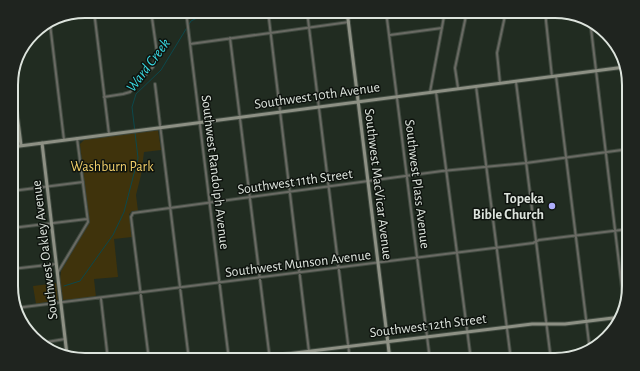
<svg xmlns="http://www.w3.org/2000/svg" width="640" height="371" viewBox="0 0 640 371" font-family="'Alegreya Sans',sans-serif">
  <style>
    .green { fill: #3f330c }
    .lines { fill: none; stroke-linecap: round; stroke-linejoin: round }
    .stream { stroke: #0c484c; stroke-width: 1 }
    .street-casing { stroke: #3f493f; stroke-width: 4 }
    .secondary-casing { stroke: #3f493f; stroke-width: 5 }
    .street { stroke: #696a63; stroke-width: 2 }
    .secondary { stroke: #8d9084; stroke-width: 3 }
    .poi-dot { fill: #aeaefb; stroke: #0e130e; stroke-width: 1.5 }
    .labels { text-anchor: middle; stroke-width: 3; stroke-linejoin: round; paint-order: stroke }
    .street-label { font-size: 14px; fill: #dde4dd; stroke: #0e130e }
    .park-label { font-size: 14px; fill: #f1ce69; stroke: #0e130e }
    .poi-label { font-size: 14px; font-weight: bold; fill: #dde4dd; stroke: #0e130e; text-anchor: end }
    .water-label { font-size: 15px; font-style: italic; fill: #39d9e2; stroke: #0e130e }
    .rim { fill: none; stroke: #dde4dd; stroke-width: 2 }
  </style>
  <rect width="100%" height="100%" fill="#212c21"/>
  <path class="green" d="M 158,130 L 161,150 L 144,152 L 141,175 L 136,195 L 138,211 L 132,211 L 129,214 L 132,237 L 114,239 L 118,277 L 94,279 L 96,297 L 63,300 L 60,280 L 61,271 L 90,222 L 88,214 L 80,144 L 85,139 Z
    M 57,283 L 58,300 L 36,304 L 33,286 Z"/>
  <g class="lines">
    <path class="stream" d="M 64,286 L 80,281 L 113,235 L 124,212 L 138,158 L 132,107 L 136,94 L 161,70 L 191,21 L 211,11"/>
    <defs>
      <path id="street" d="M 94,11 L 109,134
        M 186,11 L 229,360
        M 268,11 L 310,360
        M 307,11 L 350,360
        M 386,11 L 430,360
        M 427,11 L 428,12
        M 546,11 L 546,21 L 552,77
        M 590,20 L 624,305
        M 50,24 L 64,140
        M 390,35 L 442,28
        M 230,38 L 270,360
        M 190,44 L 349,22
        M 556,76 L 590,351
        M 516,82 L 551,360
        M 500,83 L 497,53 L 506,11
        M 155,84 L 189,360
        M 476,86 L 511,360
        M 458,88 L 455,68 L 467,11
        M 430,92 L 445,11
        M 436,92 L 471,360
        M 104,97 L 123,94 L 130,92 L 153,67 L 157,53 L 151,11
        M 12,191 L 83,182
        M 12,228 L 87,219
        M 12,269 L 56,264
        M 58,272 L 88,222 L 77,138
        M 101,299 L 108,360
        M 16,308 L 533,243 L 539,240 L 629,229
        M 41,343 L 65,339
        M 149,360 L 131,217 L 133,213 L 442,171 L 526,163 L 629,149"/>
      <path id="secondary" d="M 347,11 L 390,360
        M 12,75 L 21,145
        M 42,143 L 67,355
        M 12,147 L 625,67
        M 238,360 L 532,324 L 565,324 L 621,317"/>
    </defs>
    <use href="#street" class="street-casing"/>
    <use href="#secondary" class="secondary-casing"/>
    <use href="#street" class="street"/>
    <use href="#secondary" class="secondary"/>
  </g>
  <circle class="poi-dot" cx="552" cy="206" r="4"/>
  <g class="labels">
    <g class="street-label">
      <text transform="translate(317 95) rotate(-8)" y="5">Southwest 10th Avenue</text>
      <text transform="translate(216 172) rotate(83)" y="5">Southwest Randolph Avenue</text>
      <text transform="translate(295 181) rotate(-8)" y="5">Southwest 11th Street</text>
      <text transform="translate(379 184) rotate(83)" y="5">Southwest MacVicar Avenue</text>
      <text transform="translate(418 184) rotate(83)" y="5">Southwest Plass Avenue</text>
      <text transform="translate(44 250) rotate(-97)" y="5">Southwest Oakley Avenue</text>
      <text transform="translate(298 263) rotate(-7)" y="5">Southwest Munson Avenue</text>
      <text transform="translate(428 325) rotate(-7)" y="5">Southwest 12th Street</text>
    </g>
    <g class="park-label">
      <text x="112" y="171">Washburn Park</text>
    </g>
    <g class="poi-label">
      <text x="544" y="203">Topeka<tspan x="544" dy="16">Bible Church</tspan></text>
    </g>
    <g class="water-label">
      <text transform="translate(148 65) rotate(-53)" y="5">Ward Creek</text>
    </g>
  </g>
  <path d="M0 0H640V371H0ZM85 18H555A67 67 0 0 1 622 85V286A67 67 0 0 1 555 353H85A67 67 0 0 1 18 286V85A67 67 0 0 1 85 18Z" fill="#1f241f" fill-rule="evenodd"/>
  <path class="rim" d="M85 18H555A67 67 0 0 1 622 85V286A67 67 0 0 1 555 353H85A67 67 0 0 1 18 286V85A67 67 0 0 1 85 18Z"/>
</svg>
